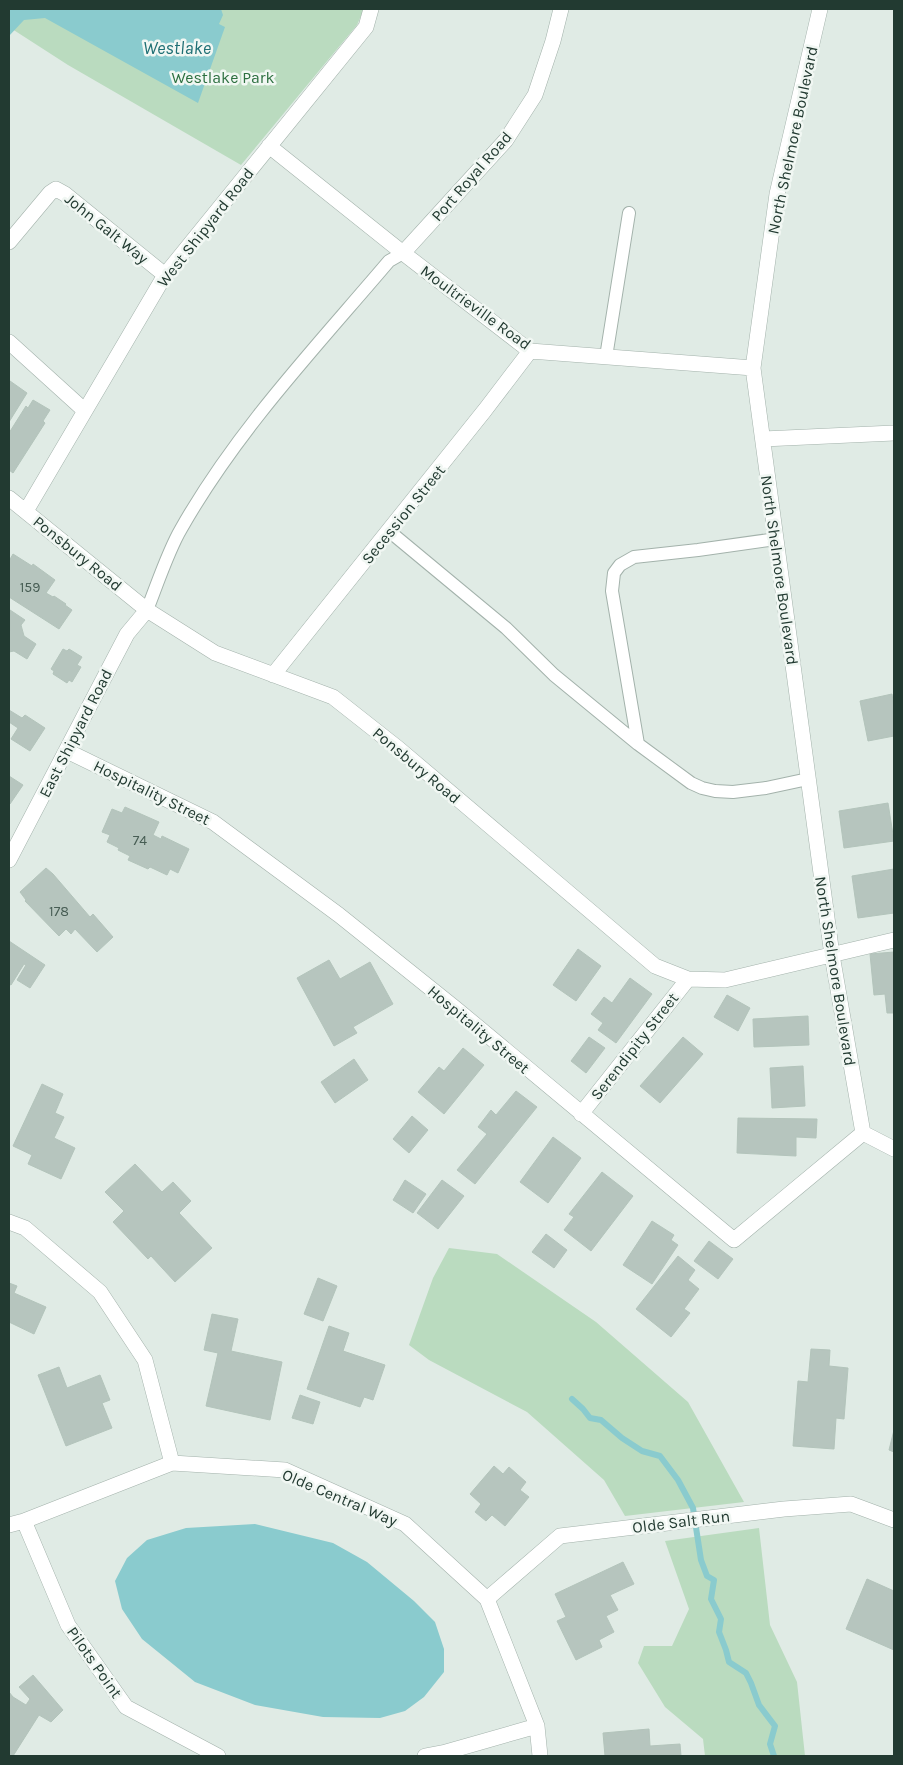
<svg xmlns="http://www.w3.org/2000/svg" width="903" height="1765" viewBox="0 0 903 1765" font-family="Karla,sans-serif">
  <style>
    .green { fill: #badbbf }
    .water { fill: #8acbce }
    .lines { fill: none; stroke-linecap: round; stroke-linejoin: round }
    .stream { stroke: #8acbce; stroke-width: 6 }
    .building { fill: #b6c5be; stroke: #b3c4bb }
    .lane-casing { stroke: #a3b2ab; stroke-width: 14 }
    .street-casing { stroke: #a3b2ab; stroke-width: 16 }
    .lane { stroke: #fff; stroke-width: 12 }
    .street { stroke: #fff; stroke-width: 15 }
    .labels { text-anchor: middle; stroke-width: 5; stroke-linejoin: round; paint-order: stroke }
    .number-label { font-size: 14px; fill: #475d54 }
    .park-label { font-size: 16px; fill: #2d7040; stroke: #f1f7f3 }
    .street-label { font-size: 16px; fill: #223a31; stroke: #f1f7f3 }
    .water-label { font-size: 18px; font-style: italic; fill: #1e6f74; stroke: #f1f7f3 }
  </style>
  <rect width="100%" height="100%" fill="#e0ebe5"/>
  <path class="green" d="M 9,9 L 364,9 L 357,25 L 241,165 L 68,65 L 9,27 Z
    M 449,1248 L 497,1254 L 596,1322 L 688,1402 L 744,1502 L 625,1516 L 604,1480 L 527,1412 L 429,1360 L 409,1345 L 433,1278 Z
    M 759,1528 L 770,1625 L 797,1682 L 805,1756 L 705,1756 L 703,1739 L 665,1707 L 638,1663 L 644,1646 L 672,1646 L 689,1609 L 665,1541 Z"/>
  <path class="water" d="M 9,9 L 221,9 L 223,15 L 219,24 L 225,27 L 198,103 L 45,18 L 24,20 L 9,36 Z
    M 255,1524 L 333,1543 L 367,1562 L 414,1601 L 435,1622 L 444,1649 L 444,1672 L 424,1697 L 405,1711 L 380,1718 L 323,1717 L 255,1705 L 195,1682 L 142,1639 L 122,1609 L 115,1581 L 127,1558 L 147,1540 L 186,1528 Z"/>
  <g class="lines">
    <path class="stream" d="M 572,1399 L 583,1409 L 590,1418 L 601,1420 L 622,1438 L 642,1451 L 660,1456 L 678,1480 L 693,1508 L 701,1560 L 707,1576 L 714,1580 L 711,1599 L 721,1619 L 719,1632 L 726,1650 L 729,1662 L 746,1673 L 751,1683 L 759,1705 L 775,1726 L 770,1744 L 774,1756"/>
  </g>
  <path class="building" d="M 10,381 L 27,393 L 9,422 L 9,383 Z
    M 33,400 L 50,410 L 43,421 L 45,423 L 13,473 L 9,470 L 9,433 L 26,406 L 28,408 Z
    M 13,554 L 32,566 L 33,564 L 55,580 L 46,593 L 53,597 L 54,596 L 66,604 L 65,605 L 72,610 L 59,629 L 9,597 L 9,561 Z
    M 10,610 L 25,620 L 21,625 L 24,636 L 36,644 L 27,659 L 14,651 L 9,652 Z
    M 63,649 L 67,651 L 69,649 L 82,657 L 77,665 L 81,667 L 72,682 L 69,680 L 67,683 L 53,674 L 54,671 L 51,669 Z
    M 892,694 L 894,707 L 894,736 L 868,741 L 860,701 Z
    M 9,710 L 22,718 L 25,715 L 45,728 L 30,751 L 11,739 L 18,728 L 9,722 Z
    M 9,776 L 23,785 L 10,804 L 9,803 Z
    M 888,803 L 894,841 L 844,848 L 839,811 Z
    M 125,807 L 159,822 L 153,835 L 161,839 L 162,836 L 189,849 L 178,873 L 170,869 L 167,875 L 150,867 L 148,869 L 128,860 L 130,856 L 118,850 L 119,848 L 107,842 L 110,835 L 102,832 L 112,809 L 122,813 Z
    M 46,868 L 53,874 L 90,917 L 93,914 L 113,937 L 97,952 L 75,929 L 71,934 L 66,929 L 59,936 L 25,901 L 26,900 L 20,892 Z
    M 894,869 L 894,913 L 858,918 L 852,876 Z
    M 9,941 L 45,965 L 30,988 L 17,980 L 26,965 L 24,964 L 11,985 L 9,984 Z
    M 578,949 L 601,966 L 576,1001 L 553,985 Z
    M 894,952 L 894,1013 L 887,1013 L 885,994 L 874,995 L 870,954 Z
    M 329,960 L 340,979 L 370,962 L 393,1004 L 353,1027 L 357,1033 L 334,1046 L 297,978 Z
    M 630,978 L 652,994 L 616,1043 L 598,1030 L 603,1023 L 591,1014 L 604,997 L 612,1003 Z
    M 727,995 L 750,1008 L 738,1031 L 714,1017 Z
    M 808,1016 L 809,1045 L 754,1047 L 753,1019 Z
    M 589,1037 L 605,1048 L 586,1073 L 571,1061 Z
    M 683,1037 L 703,1054 L 660,1103 L 640,1086 Z
    M 463,1048 L 484,1065 L 444,1114 L 418,1092 L 439,1067 L 444,1071 Z
    M 354,1059 L 368,1080 L 335,1103 L 321,1082 Z
    M 803,1066 L 805,1106 L 772,1108 L 770,1068 Z
    M 42,1084 L 63,1094 L 55,1113 L 64,1117 L 54,1138 L 75,1148 L 61,1179 L 28,1164 L 32,1155 L 13,1146 Z
    M 516,1091 L 537,1107 L 475,1184 L 457,1170 L 487,1134 L 478,1127 L 491,1110 L 496,1115 Z
    M 412,1116 L 428,1130 L 409,1153 L 393,1139 Z
    M 738,1118 L 817,1119 L 816,1138 L 796,1137 L 796,1156 L 737,1153 Z
    M 553,1137 L 581,1158 L 548,1203 L 520,1182 Z
    M 135,1164 L 162,1192 L 173,1182 L 191,1201 L 179,1213 L 212,1248 L 175,1282 L 151,1256 L 148,1259 L 113,1222 L 124,1211 L 105,1192 Z
    M 602,1172 L 633,1196 L 591,1251 L 564,1230 L 574,1217 L 569,1214 Z
    M 405,1180 L 426,1194 L 413,1213 L 393,1200 Z
    M 442,1180 L 464,1196 L 438,1229 L 417,1213 Z
    M 652,1221 L 674,1235 L 671,1240 L 678,1245 L 652,1284 L 623,1265 Z
    M 546,1234 L 567,1250 L 554,1268 L 532,1252 Z
    M 709,1241 L 733,1259 L 718,1279 L 694,1261 Z
    M 678,1256 L 695,1270 L 688,1280 L 699,1289 L 684,1309 L 690,1313 L 671,1337 L 636,1309 Z
    M 318,1278 L 337,1286 L 323,1321 L 304,1314 Z
    M 9,1283 L 17,1286 L 14,1293 L 46,1307 L 34,1334 L 9,1322 Z
    M 212,1314 L 238,1319 L 231,1351 L 282,1362 L 270,1420 L 206,1406 L 218,1353 L 204,1350 Z
    M 329,1326 L 349,1333 L 343,1351 L 385,1365 L 373,1400 L 364,1397 L 360,1407 L 307,1389 Z
    M 811,1349 L 830,1350 L 829,1366 L 848,1368 L 844,1419 L 836,1418 L 834,1449 L 793,1446 L 798,1381 L 808,1382 Z
    M 59,1367 L 67,1388 L 100,1375 L 110,1400 L 102,1403 L 112,1428 L 66,1446 L 38,1375 Z
    M 300,1395 L 320,1402 L 313,1424 L 292,1418 Z
    M 894,1430 L 894,1452 L 889,1450 Z
    M 494,1466 L 503,1474 L 509,1467 L 526,1482 L 520,1490 L 529,1497 L 505,1526 L 492,1515 L 486,1521 L 475,1512 L 481,1504 L 470,1494 Z
    M 623,1562 L 634,1584 L 610,1595 L 618,1610 L 606,1616 L 614,1632 L 599,1640 L 602,1647 L 576,1660 L 557,1621 L 566,1617 L 555,1594 Z
    M 867,1579 L 894,1591 L 894,1650 L 846,1629 Z
    M 33,1675 L 63,1710 L 51,1722 L 39,1715 L 13,1756 L 9,1756 L 9,1692 L 13,1697 L 26,1705 L 30,1699 L 19,1687 Z
    M 649,1729 L 650,1746 L 680,1744 L 681,1756 L 605,1756 L 603,1733 Z"/>
  <g class="lines">
    <defs>
      <path id="lane" d="M 606,357 L 629,213
        M 389,531 L 506,628 L 554,675 L 638,744 L 691,783 L 702,788 L 715,791 L 733,792 L 766,788 L 808,779
        M 147,610 C 157,585 168,551 181,529 C 237,430 316,347 389,261 L 403,253
        M 638,744 L 612,591 L 614,573 L 620,565 L 634,557 L 698,550 L 776,539"/>
      <path id="street" d="M 820,9 L 777,194 L 753,368 L 832,955 L 863,1133
        M 269,146 L 403,253 L 530,351 L 753,368
        M 9,242 L 50,193 L 56,189 L 65,194 L 165,275
        M 403,253 L 506,140 L 535,95 L 553,41 L 561,9
        M 9,342 L 84,410
        M 763,439 L 894,433
        M 9,498 L 147,610 L 215,653 L 333,697 L 399,749 L 655,966 L 688,979 L 725,980 L 894,940
        M 26,511 L 165,275 L 366,27 L 371,9
        M 273,675 L 485,410 L 530,351
        M 67,751 L 213,822 L 339,915 L 455,1008 L 734,1240 L 863,1133
        M 9,860 L 127,634 L 147,610
        M 581,1114 L 688,979
        M 863,1133 L 894,1149
        M 9,1222 L 25,1228 L 100,1292 L 145,1360 L 172,1463
        M 24,1521 L 68,1625 L 126,1707 L 218,1756
        M 9,1525 L 24,1521 L 172,1463 L 285,1470 L 405,1524 L 487,1599 L 537,1726 L 540,1756
        M 487,1599 L 560,1536 L 784,1509 L 851,1504 L 894,1520
        M 425,1756 L 446,1752 L 537,1726"/>
    </defs>
    <use href="#lane" class="lane-casing"/>
    <use href="#street" class="street-casing"/>
    <use href="#lane" class="lane"/>
    <use href="#street" class="street"/>
  </g>
  <g class="labels">
    <g class="number-label">
      <text x="30" y="592">159</text>
      <text x="140" y="845">74</text>
      <text x="59" y="916">178</text>
    </g>
    <g class="park-label">
      <text x="223" y="83">Westlake Park</text>
    </g>
    <g class="street-label">
      <text transform="translate(792 140) rotate(-78)" y="6">North Shelmore Boulevard</text>
      <text transform="translate(471 176) rotate(-49)" y="6">Port Royal Road</text>
      <text transform="translate(205 227) rotate(-52)" y="6">West Shipyard Road</text>
      <text transform="translate(107 228) rotate(39)" y="6">John Galt Way</text>
      <text transform="translate(476 307) rotate(36)" y="6">Moultrieville Road</text>
      <text transform="translate(403 514) rotate(-51)" y="6">Secession Street</text>
      <text transform="translate(78 553) rotate(39)" y="6">Ponsbury Road</text>
      <text transform="translate(780 570) rotate(82)" y="6">North Shelmore Boulevard</text>
      <text transform="translate(75 733) rotate(-63)" y="6">East Shipyard Road</text>
      <text transform="translate(417 765) rotate(40)" y="6">Ponsbury Road</text>
      <text transform="translate(152 792) rotate(26)" y="6">Hospitality Street</text>
      <text transform="translate(836 971) rotate(81)" y="6">North Shelmore Boulevard</text>
      <text transform="translate(479 1029) rotate(40)" y="6">Hospitality Street</text>
      <text transform="translate(634 1046) rotate(-52)" y="6">Serendipity Street</text>
      <text transform="translate(340 1497) rotate(23)" y="6">Olde Central Way</text>
      <text transform="translate(681 1521) rotate(-7)" y="6">Olde Salt Run</text>
      <text transform="translate(95 1662) rotate(55)" y="6">Pilots Point</text>
    </g>
    <g class="water-label">
      <text x="177" y="54">Westlake</text>
    </g>
  </g>
  <rect width="903" height="1765" fill="none" stroke="#223a31" stroke-width="20"/>
</svg>
